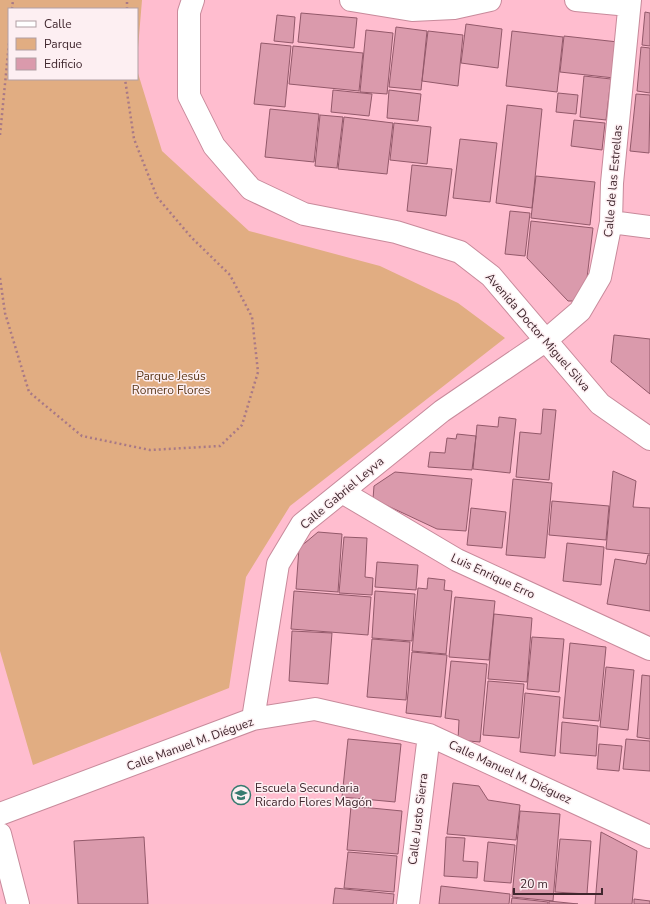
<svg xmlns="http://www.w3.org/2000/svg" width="650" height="904" viewBox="0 0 650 904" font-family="'Nunito Sans',sans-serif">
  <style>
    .green { fill: #e1ad82 }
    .building { fill: #da9aac; stroke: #93596a }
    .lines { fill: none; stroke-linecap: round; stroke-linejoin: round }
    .minor-casing { stroke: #c88a9b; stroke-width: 24 }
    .path { stroke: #a87986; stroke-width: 2.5; stroke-dasharray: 2 3; stroke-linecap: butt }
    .minor { stroke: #fff; stroke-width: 22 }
    .labels { text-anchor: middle; stroke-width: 3; stroke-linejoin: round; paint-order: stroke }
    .street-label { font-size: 12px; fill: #40272e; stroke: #fdeff2 }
    .park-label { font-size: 12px; fill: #5b3819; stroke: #fdeff2 }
    .poi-label { font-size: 12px; fill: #40272e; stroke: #fdeff2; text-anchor: start }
  </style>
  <rect width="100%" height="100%" fill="#ffbdcf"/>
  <path class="green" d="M 0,0 L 142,0 L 137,60 L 137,9 L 9,9 L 9,79 L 137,79 L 137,70 L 162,151 L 249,231 L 380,266 L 458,303 L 505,338 L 290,506 L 246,577 L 229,688 L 33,765 L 0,651 Z"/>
  <path class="building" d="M 645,12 L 650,13 L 650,46 L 642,45 Z
    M 301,13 L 357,18 L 354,48 L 298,42 Z
    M 277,15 L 295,17 L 293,43 L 274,41 Z
    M 466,24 L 502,29 L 498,68 L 461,63 Z
    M 396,27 L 427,31 L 421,90 L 389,87 Z
    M 366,30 L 393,33 L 387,94 L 360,92 Z
    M 428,31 L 463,35 L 458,86 L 422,81 Z
    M 512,31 L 563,37 L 557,92 L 506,86 Z
    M 564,36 L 618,42 L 614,78 L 560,72 Z
    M 261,43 L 291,46 L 285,107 L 254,104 Z
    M 293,46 L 363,53 L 359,91 L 289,84 Z
    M 641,47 L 650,48 L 650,93 L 637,91 Z
    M 584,76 L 611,79 L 606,120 L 580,117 Z
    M 333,90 L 372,94 L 369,116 L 331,112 Z
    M 389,90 L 421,94 L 418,121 L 387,118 Z
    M 558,93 L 578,95 L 576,114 L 556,112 Z
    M 636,94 L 650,95 L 649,153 L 630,151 Z
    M 507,105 L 542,109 L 532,208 L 496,203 Z
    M 270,109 L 319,114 L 314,162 L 265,157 Z
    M 320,115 L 343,117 L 337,168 L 315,166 Z
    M 344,117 L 393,123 L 387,174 L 338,169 Z
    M 574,120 L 605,123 L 602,150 L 571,146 Z
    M 394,123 L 431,127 L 427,164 L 390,160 Z
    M 460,139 L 497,143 L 490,202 L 453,198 Z
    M 412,165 L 452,169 L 446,216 L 407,211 Z
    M 536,176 L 595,182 L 590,225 L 531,218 Z
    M 510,211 L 530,213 L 525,256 L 505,254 Z
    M 531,221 L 593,228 L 585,295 L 579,301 L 568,301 L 527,258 Z
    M 614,335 L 650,339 L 650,394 L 611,362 Z
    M 543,409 L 556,410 L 549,480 L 516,477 L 520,432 L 541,434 Z
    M 499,417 L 516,419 L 510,473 L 473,469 L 477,425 L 498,427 Z
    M 457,434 L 476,436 L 472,470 L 428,467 L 430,452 L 445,453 L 447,438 L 456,439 Z
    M 613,471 L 636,481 L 633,507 L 650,508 L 650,554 L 606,549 Z
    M 395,472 L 472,479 L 466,531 L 437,529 L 373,499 L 374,486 Z
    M 513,479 L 552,483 L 545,558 L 506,555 Z
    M 552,501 L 609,506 L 606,540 L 549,535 Z
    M 471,508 L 506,512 L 502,548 L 467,545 Z
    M 318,532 L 342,534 L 338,592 L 296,589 L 299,548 Z
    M 344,537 L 367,538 L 365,577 L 373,578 L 372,595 L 339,593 Z
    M 567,543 L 604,547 L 601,585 L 563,581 Z
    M 648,555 L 650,555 L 650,611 L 607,604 L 615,559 L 646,564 Z
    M 377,562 L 418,565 L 416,590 L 375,587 Z
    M 428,578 L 445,580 L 444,590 L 452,591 L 446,654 L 412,651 L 418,588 L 427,589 Z
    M 294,591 L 371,597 L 368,635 L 291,629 Z
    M 375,591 L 415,594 L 412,641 L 372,638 Z
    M 455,597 L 495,601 L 489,660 L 449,657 Z
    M 494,614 L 532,618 L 527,682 L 488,679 Z
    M 292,631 L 332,633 L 328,684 L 289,681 Z
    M 532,637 L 564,639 L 559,692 L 527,689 Z
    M 372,639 L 410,642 L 406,700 L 367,697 Z
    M 570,643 L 606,647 L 599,721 L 563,718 Z
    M 412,652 L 447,655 L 441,717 L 406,713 Z
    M 451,661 L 487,664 L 480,742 L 458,740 L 459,720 L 445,718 Z
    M 606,667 L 634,670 L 628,730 L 600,727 Z
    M 642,675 L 650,676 L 650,739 L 637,737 Z
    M 488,681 L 524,684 L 519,738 L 483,735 Z
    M 525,693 L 560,697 L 555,756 L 520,752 Z
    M 562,722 L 598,726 L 596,756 L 560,753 Z
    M 348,739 L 401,744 L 395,802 L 342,797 Z
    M 626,739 L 650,741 L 650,771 L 623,769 Z
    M 599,744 L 622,746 L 619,771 L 597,769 Z
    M 453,783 L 479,786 L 488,800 L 520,805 L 516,840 L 447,834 Z
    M 351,806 L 402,811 L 398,854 L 347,850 Z
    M 520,811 L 560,814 L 553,901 L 512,897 Z
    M 601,832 L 637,851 L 632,904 L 595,904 Z
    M 144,837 L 148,904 L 78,904 L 74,841 Z
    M 446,837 L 465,838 L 463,861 L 478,862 L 477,878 L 444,876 Z
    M 560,839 L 591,841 L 587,894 L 555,892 Z
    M 488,842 L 515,845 L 511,883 L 484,881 Z
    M 348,852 L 397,856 L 394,892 L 344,888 Z
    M 441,886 L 510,894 L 509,904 L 439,904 Z
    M 335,888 L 394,894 L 393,904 L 333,904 Z
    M 512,898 L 548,902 L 548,904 L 511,904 Z
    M 634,899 L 650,901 L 650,904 L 634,904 Z
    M 549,901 L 578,904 L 549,904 Z"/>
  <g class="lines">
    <defs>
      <path id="minor" d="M 193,0 L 189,12 L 189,96 L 214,146 L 251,189 L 304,214 L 396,232 L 460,252 L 491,276 L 600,404 L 650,439
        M 351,0 L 412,10 L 454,8 L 490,0
        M 576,0 L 629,5
        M 611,222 L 650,227
        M 342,492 L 457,560 L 650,649
        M 253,719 L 278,564 L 302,524 L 442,411 L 545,341 L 580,311 L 600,277 L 611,222 L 612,183 L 630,0
        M 0,814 L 253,719 L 315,709 L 429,735 L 650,837
        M 0,834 L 18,904
        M 408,904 L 429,735"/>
    </defs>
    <use href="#minor" class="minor-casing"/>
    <path class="path" d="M 12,9 L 13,0
      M 127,9 L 127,0
      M 0,135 L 9,43
      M 0,278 L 5,313 L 29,392 L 82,436 L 150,450 L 220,446 L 242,425 L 258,372 L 252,317 L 230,275 L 191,237 L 157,197 L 134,139 L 125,79"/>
    <use href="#minor" class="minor"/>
  </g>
  <defs>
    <symbol id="school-ring" viewBox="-11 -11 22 22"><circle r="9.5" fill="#fdeff2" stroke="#367a6f" stroke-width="1.5"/><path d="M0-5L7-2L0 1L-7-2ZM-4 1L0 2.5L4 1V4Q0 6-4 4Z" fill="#367a6f"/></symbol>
  </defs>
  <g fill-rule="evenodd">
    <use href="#school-ring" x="230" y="784" width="22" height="22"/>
  </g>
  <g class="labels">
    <g class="street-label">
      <text transform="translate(613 181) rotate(-85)" y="4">Calle de las Estrellas</text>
      <text transform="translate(538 332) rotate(49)" y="4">Avenida Doctor Miguel Silva</text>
      <text transform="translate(342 493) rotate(-40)" y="4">Calle Gabriel Leyva</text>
      <text transform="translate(493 576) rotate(25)" y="4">Luis Enrique Erro</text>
      <text transform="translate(190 744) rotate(-20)" y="4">Calle Manuel M. Diéguez</text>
      <text transform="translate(510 772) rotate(25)" y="4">Calle Manuel M. Diéguez</text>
      <text transform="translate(418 819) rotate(-83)" y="4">Calle Justo Sierra</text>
    </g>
    <g class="park-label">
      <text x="171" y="380">Parque Jesús<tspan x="171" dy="14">Romero Flores</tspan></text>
    </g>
    <g class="poi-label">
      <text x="255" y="792">Escuela Secundaria<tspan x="255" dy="14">Ricardo Flores Magón</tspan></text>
    </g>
  </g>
  <rect x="8" y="8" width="130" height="72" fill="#fdeff2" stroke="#b19fa4"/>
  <rect x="16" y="21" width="20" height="6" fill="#ffffff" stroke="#b19fa4"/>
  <text x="44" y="28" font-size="12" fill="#40272e">Calle</text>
  <rect x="16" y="38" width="20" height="12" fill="#e1ad82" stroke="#b19fa4"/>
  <text x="44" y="48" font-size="12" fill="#40272e">Parque</text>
  <rect x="16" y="58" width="20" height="12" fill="#da9aac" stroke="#b19fa4"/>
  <text x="44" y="68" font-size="12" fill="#40272e">Edificio</text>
  <path d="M514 888v6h88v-6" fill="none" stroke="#40272e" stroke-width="2"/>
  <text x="520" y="888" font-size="12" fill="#40272e" stroke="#fdeff2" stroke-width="3" paint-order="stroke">20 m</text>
</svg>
